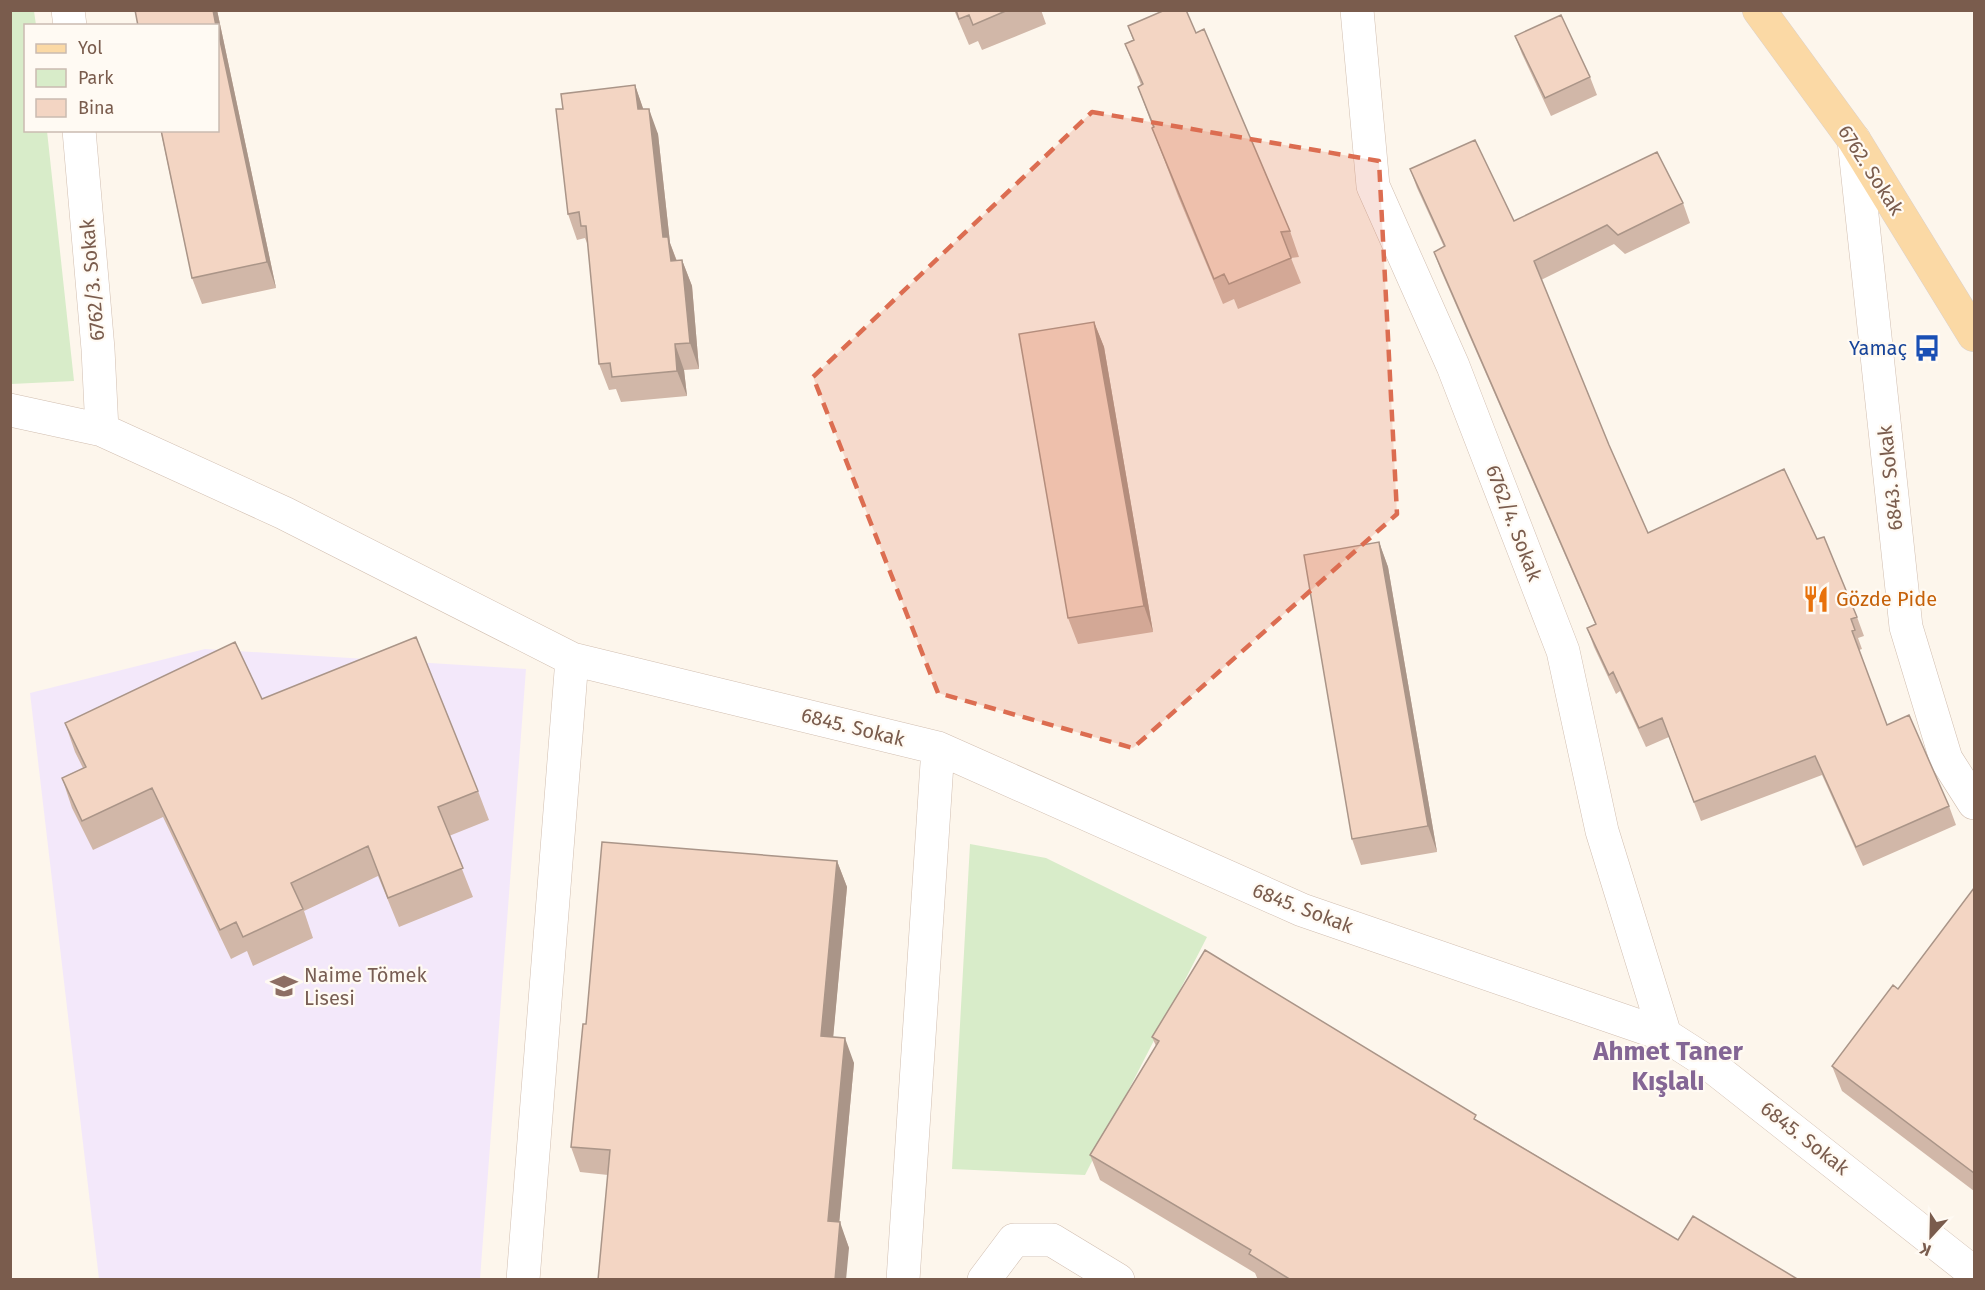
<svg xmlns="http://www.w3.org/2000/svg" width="1985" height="1290" viewBox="0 0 1985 1290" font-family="'Fira Sans',sans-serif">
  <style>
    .education { fill: #f3e8fa }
    .green { fill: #d8ecc9 }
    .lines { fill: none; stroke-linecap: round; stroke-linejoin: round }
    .minor-casing { stroke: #d1beb0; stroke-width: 34 }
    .major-casing { stroke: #dad1cd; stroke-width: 34 }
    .minor { stroke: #fff; stroke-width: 33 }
    .major { stroke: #fbd9a5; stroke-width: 33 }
    .wall { fill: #d1b7a8 }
    .shaded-wall { fill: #aa9588 }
    .building { fill: #f3d5c3; stroke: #aa9588; stroke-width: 1.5 }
    .marked { fill: #dc6d51; fill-opacity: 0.2; stroke: #dc6d51; stroke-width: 4.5; stroke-dasharray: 12 8; stroke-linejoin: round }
    .labels { text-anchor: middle; stroke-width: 4.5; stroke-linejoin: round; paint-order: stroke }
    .street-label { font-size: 20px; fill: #7a5c4d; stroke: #fffaf3 }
    .transit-label { font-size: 20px; fill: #164399; stroke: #fffaf3; text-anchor: end }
    .food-label { font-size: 20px; fill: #c56008; stroke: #fffaf3; text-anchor: start }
    .education-label { font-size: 20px; fill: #785e54; stroke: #fffaf3; text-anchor: start }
    .district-label { font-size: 26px; font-weight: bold; fill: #846695; stroke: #fffaf3 }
  </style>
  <rect width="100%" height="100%" fill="#fdf6ec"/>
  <path class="education" d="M 205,649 L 526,669 L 480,1279 L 99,1279 L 30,693 Z"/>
  <path class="green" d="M 11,10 L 34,11 L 36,25 L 26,26 L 26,130 L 47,131 L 74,381 L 11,384 Z
    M 970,844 L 1046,858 L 1207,937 L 1085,1175 L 952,1169 Z"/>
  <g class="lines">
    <defs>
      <path id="minor" d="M 68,10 L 70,26
        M 1357,10 L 1373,186 L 1453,366 L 1563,651 L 1602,831 L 1665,1035
        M 79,130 L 98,349 L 102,430
        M 1854,140 L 1906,627 L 1946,759 L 1974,803
        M 10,410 L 102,430 L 284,513 L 572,659 L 938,748 L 1302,910 L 1665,1035 L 1704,1060 L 1974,1273
        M 523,1280 L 572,659
        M 903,1280 L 938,748
        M 984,1280 L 1014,1240 L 1052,1240 L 1118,1280"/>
      <path id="major" d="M 1759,10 L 1854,140 L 1974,335"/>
    </defs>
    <use href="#minor" class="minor-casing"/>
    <use href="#major" class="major-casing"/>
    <use href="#minor" class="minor"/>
    <use href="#major" class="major"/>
  </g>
  <path class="wall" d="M 135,10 L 217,10 L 276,288 L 202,304 L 192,278 Z
    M 954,10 L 1041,10 L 1046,24 L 982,50 L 978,41 L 969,45 Z
    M 1128,26 L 1196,33 L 1290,231 L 1299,257 L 1291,258 L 1301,283 L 1238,309 L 1234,299 L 1223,304 L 1178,196 L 1162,154 L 1152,128 L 1153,128 L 1138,87 L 1141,85 L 1125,44 L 1133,40 Z
    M 1515,36 L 1590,77 L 1597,95 L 1551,116 L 1522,54 Z
    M 635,85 L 643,109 L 658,134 L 670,243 L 677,261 L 682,260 L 692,286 L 699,369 L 684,370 L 687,396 L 621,402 L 616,389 L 609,390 L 599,364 L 589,248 L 585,238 L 577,240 L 568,214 L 563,109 Z
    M 1410,169 L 1514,221 L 1683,203 L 1690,223 L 1625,254 L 1614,244 L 1541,280 L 1609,445 L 1648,533 L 1817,539 L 1857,617 L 1864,636 L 1858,638 L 1862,649 L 1859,650 L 1887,725 L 1949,806 L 1956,825 L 1863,866 L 1822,775 L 1701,821 L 1669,737 L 1646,747 L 1620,691 L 1616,694 L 1594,647 L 1587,628 L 1595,624 L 1441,271 L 1434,252 L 1444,247 L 1417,188 Z
    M 1094,322 L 1104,347 L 1153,632 L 1078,644 L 1068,618 Z
    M 1379,542 L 1388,567 L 1437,852 L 1361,865 L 1352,839 Z
    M 262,699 L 478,791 L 489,820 L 449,836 L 473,897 L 399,927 L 378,876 L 304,911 L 313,938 L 253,966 L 247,951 L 231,959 L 163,817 L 93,850 L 72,808 L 62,778 L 83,768 L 75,752 L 65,723 Z
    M 837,861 L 847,887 L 833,1037 L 854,1063 L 839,1222 L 849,1248 L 608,1175 L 580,1172 L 571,1147 L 586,1024 Z
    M 1974,888 L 1974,1191 L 1842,1091 L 1832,1066 L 1898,989 Z
    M 1152,1037 L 1479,1121 L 1678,1240 L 1799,1280 L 1258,1280 L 1255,1273 L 1100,1180 L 1090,1155 L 1156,1046 Z"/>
  <path class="shaded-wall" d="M 213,10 L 217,10 L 276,288 L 267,262 L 218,31 L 218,26 L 216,26 Z
    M 635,85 L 644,111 L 638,109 Z
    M 649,109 L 658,134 L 670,243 L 677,262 L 680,287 L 663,237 Z
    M 682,260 L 692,286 L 699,369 L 690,343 Z
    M 1094,322 L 1104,347 L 1153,632 L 1144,606 Z
    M 675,344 L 684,370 L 687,396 L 677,371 Z
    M 1379,542 L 1388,567 L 1437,852 L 1428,826 Z
    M 837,861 L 847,887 L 831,1061 L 821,1036 Z
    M 845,1038 L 854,1063 L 837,1247 L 828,1221 Z
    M 840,1222 L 849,1248 L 846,1280 L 835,1280 Z"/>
  <path class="building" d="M 135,10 L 213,10 L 216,26 L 138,26 Z
    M 956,10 L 1008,10 L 973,25 L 969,15 L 959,19 Z
    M 1165,10 L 1186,10 L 1196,33 L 1204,29 L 1290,231 L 1281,232 L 1291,258 L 1229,284 L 1224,274 L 1214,279 L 1152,128 L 1154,127 L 1138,87 L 1143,84 L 1125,44 L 1134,40 L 1128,26 Z
    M 1561,15 L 1590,77 L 1545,98 L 1515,36 Z
    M 218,31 L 267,262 L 192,278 L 161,130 L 218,130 Z
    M 635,85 L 638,109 L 649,109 L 663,237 L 668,237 L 671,261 L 682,260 L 690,343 L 675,344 L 677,371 L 612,377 L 610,363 L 599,364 L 586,226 L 581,226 L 579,212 L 568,214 L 556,109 L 563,109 L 561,94 Z
    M 1475,140 L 1514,221 L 1657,152 L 1683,203 L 1618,235 L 1607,225 L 1534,261 L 1609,445 L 1648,533 L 1784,469 L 1817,539 L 1824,537 L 1857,617 L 1851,619 L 1855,630 L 1852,631 L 1887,725 L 1909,715 L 1949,806 L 1856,847 L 1815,756 L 1694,802 L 1662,718 L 1639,728 L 1613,672 L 1609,675 L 1587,628 L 1596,624 L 1434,252 L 1445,246 L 1410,169 Z
    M 1094,322 L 1144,606 L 1068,618 L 1019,334 Z
    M 1379,542 L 1428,826 L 1352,839 L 1304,555 Z
    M 416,637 L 478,791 L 438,807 L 463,868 L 388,898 L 368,846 L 291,883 L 303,909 L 243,937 L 236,922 L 220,930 L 152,788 L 82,821 L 62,778 L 86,767 L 65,723 L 235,642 L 262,699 Z
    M 602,842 L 837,861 L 821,1036 L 845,1038 L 828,1221 L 840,1222 L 835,1280 L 598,1280 L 610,1150 L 571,1147 L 583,1024 L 586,1024 Z
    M 1974,888 L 1974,1173 L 1832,1066 L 1893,985 L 1898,989 Z
    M 1205,950 L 1476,1115 L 1474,1119 L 1678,1240 L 1693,1216 L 1799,1280 L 1291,1280 L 1249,1254 L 1251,1250 L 1090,1155 L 1159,1041 L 1152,1037 Z"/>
  <path class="marked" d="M 1092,112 L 1379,161 L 1397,514 L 1133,748 L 938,693 L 813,377 Z"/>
  <defs>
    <symbol id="bus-bare" viewBox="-9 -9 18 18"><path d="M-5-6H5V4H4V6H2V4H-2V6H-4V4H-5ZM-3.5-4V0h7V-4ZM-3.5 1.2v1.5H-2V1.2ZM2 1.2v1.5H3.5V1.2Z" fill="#1a4fb4" stroke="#fffaf3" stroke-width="2.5" paint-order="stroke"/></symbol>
    <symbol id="restaurant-bare" viewBox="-9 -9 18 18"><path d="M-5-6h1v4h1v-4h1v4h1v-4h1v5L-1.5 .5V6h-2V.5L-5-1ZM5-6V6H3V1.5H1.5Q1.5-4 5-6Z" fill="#e8710a" stroke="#fffaf3" stroke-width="2.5" paint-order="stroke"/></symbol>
    <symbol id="school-bare" viewBox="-9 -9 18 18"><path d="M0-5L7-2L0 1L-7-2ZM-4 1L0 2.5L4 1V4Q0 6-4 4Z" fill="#8d6e63" stroke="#fffaf3" stroke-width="2.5" paint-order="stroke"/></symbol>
  </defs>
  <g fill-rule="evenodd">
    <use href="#bus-bare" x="1908" y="329" width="38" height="38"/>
    <use href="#restaurant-bare" x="1797" y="580" width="38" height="38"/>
    <use href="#school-bare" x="265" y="967" width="38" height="38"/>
  </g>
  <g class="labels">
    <g class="street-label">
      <text transform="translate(1871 170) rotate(57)" y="7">6762. Sokak</text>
      <text transform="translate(92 280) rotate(-95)" y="7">6762/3. Sokak</text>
      <text transform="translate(1890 478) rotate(-96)" y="7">6843. Sokak</text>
      <text transform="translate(1514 523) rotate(69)" y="7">6762/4. Sokak</text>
      <text transform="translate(853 727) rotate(14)" y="7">6845. Sokak</text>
      <text transform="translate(1303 908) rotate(21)" y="7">6845. Sokak</text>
      <text transform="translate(1805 1138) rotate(38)" y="7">6845. Sokak</text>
    </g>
    <g class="transit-label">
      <text x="1907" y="355">Yamaç</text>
    </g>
    <g class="food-label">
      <text x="1836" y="606">Gözde Pide</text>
    </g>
    <g class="education-label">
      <text x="304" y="982">Naime Tömek<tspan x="304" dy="23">Lisesi</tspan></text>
    </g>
    <g class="district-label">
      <text x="1668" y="1060">Ahmet Taner<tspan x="1668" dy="30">Kışlalı</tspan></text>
    </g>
  </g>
  <rect width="1985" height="1290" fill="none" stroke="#7a5c4d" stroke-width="24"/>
  <rect x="24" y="24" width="195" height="108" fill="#fffaf3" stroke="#cabbb1" stroke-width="1.5"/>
  <rect x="36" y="44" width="30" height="9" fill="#fbd9a5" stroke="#cabbb1" stroke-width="1.5"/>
  <text x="78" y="54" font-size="18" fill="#7a5c4d">Yol</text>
  <rect x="36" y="69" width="30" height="18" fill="#d8ecc9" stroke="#cabbb1" stroke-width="1.5"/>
  <text x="78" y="84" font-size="18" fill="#7a5c4d">Park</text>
  <rect x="36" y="99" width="30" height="18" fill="#f3d5c3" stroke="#cabbb1" stroke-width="1.5"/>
  <text x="78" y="114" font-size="18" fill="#7a5c4d">Bina</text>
  <g transform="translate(1931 1236) rotate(202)" stroke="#fffaf3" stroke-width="4.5" paint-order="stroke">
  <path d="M0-4.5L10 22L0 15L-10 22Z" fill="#7a5c4d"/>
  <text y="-9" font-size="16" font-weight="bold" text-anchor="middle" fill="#7a5c4d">K</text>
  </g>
</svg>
